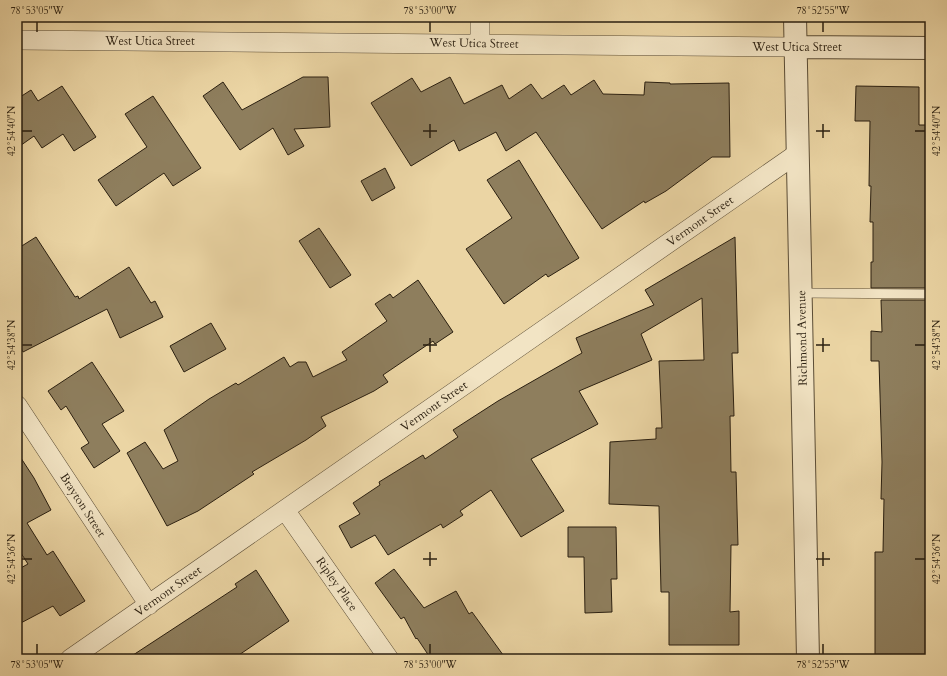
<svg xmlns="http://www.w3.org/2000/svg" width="947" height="676" viewBox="0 0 947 676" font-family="Cardo,serif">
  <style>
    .building { fill: #8e7e5d; stroke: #2a1f10 }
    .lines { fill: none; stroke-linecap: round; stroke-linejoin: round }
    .service-casing { stroke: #5a4c35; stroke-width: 10 }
    .minor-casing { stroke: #5a4c35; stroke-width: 20 }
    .tertiary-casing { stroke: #5a4c35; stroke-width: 24 }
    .service { stroke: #f2e4c4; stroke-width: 9 }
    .minor { stroke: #f2e4c4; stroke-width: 19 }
    .tertiary { stroke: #f2e4c4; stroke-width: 22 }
    .ticks { fill: none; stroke: #2a1f10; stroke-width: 1.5 }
    .labels { text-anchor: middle; stroke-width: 4; stroke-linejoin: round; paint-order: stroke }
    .street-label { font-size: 12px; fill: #2a1f10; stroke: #f2e4c4 }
    .neatline { fill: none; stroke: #2a1f10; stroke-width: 1.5 }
    .ticks-label { font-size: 10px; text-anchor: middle; fill: #2a1f10 }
  </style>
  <rect width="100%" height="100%" fill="#ebd5a4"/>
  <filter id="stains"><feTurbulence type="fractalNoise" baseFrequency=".005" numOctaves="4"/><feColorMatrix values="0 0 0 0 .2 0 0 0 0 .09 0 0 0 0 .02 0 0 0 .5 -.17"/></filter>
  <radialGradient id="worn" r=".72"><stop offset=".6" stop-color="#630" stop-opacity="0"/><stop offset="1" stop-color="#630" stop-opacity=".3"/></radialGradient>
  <path class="building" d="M 303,77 L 328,77 L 330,127 L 294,129 L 304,146 L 288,155 L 273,128 L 240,150 L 203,96 L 223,82 L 242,110 Z
    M 450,77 L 464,104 L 502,85 L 509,99 L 531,84 L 542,99 L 564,85 L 571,95 L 594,80 L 603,94 L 644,95 L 645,82 L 670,83 L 670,84 L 729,83 L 730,157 L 712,157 L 666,191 L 645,203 L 644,201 L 602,229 L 536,132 L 506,151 L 496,132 L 459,151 L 454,140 L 411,166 L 371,103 L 412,78 L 421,92 Z
    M 62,86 L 96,137 L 74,151 L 63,134 L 42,148 L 34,136 L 17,148 L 17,99 L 31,90 L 38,101 Z
    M 856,86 L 919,87 L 919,125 L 930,125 L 930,288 L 871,288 L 871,262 L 873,262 L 873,222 L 870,222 L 871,186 L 869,186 L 870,121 L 855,121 Z
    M 153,96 L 201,168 L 173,186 L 164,173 L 116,206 L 98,180 L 147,147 L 125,114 Z
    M 519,160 L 579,258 L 548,277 L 546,274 L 504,304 L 466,249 L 512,218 L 487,180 Z
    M 385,168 L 395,188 L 372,201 L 361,181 Z
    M 319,228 L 351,275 L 330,288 L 299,241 Z
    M 36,237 L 75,297 L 78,296 L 79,299 L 129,267 L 151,303 L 155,301 L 163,317 L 120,338 L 107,309 L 23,352 L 17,340 L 17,249 Z
    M 735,237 L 738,353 L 732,353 L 734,416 L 730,416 L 731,472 L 736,472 L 738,545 L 731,545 L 730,612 L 739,611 L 739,645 L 669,645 L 669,592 L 661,592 L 659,506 L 609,504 L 610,442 L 656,439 L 656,428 L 662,428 L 659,361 L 704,360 L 702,298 L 641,334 L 652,360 L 579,391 L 598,424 L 531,459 L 564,511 L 521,537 L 491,490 L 460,511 L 463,515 L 443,528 L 441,524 L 388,555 L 375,535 L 351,548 L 339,526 L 360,514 L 353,503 L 380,485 L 379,482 L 423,455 L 425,459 L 458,437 L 453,430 L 498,401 L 582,353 L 576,338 L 654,305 L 645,290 Z
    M 418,280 L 453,332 L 435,344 L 433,341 L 383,375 L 388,382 L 374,391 L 321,417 L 326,426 L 306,440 L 252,472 L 254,474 L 198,511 L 167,526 L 127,453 L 145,442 L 163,469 L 178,461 L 164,430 L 209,399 L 236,383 L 238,385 L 284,357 L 290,367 L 298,362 L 306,362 L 313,377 L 347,360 L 342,352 L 387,321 L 375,304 L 390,294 L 393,298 Z
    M 881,300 L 930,300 L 930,659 L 875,659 L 875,552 L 883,552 L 884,499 L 881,499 L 882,462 L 879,361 L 871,361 L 871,331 L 882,332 Z
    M 211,323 L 226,349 L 184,372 L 170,346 Z
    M 92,362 L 124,411 L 102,424 L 120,451 L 94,468 L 81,448 L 89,443 L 66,406 L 61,410 L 48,391 Z
    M 17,452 L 34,478 L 51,510 L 27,523 L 47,555 L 53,551 L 85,601 L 60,616 L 53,606 L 17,625 L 17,570 L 28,564 L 17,547 Z
    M 568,527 L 616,527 L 617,579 L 611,579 L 612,612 L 585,613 L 584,557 L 568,557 Z
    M 394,569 L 424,608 L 456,591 L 469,614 L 472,612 L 506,659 L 431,659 L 417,638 L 416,639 L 404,617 L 401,619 L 375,583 Z
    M 256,570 L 289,621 L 233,659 L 127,659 L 237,587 L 235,584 Z"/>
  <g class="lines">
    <defs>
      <path id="service" d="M 801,293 L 930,294"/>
      <path id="minor" d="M 17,40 L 796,47
        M 480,43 L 480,17
        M 17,405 L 149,605
        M 285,510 L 389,659
        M 70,659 L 798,153"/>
      <path id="tertiary" d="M 795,17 L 808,659
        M 796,47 L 930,48"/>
    </defs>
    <use href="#service" class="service-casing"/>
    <use href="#minor" class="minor-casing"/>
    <use href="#tertiary" class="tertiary-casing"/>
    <use href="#service" class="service"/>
    <use href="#minor" class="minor"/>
    <use href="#tertiary" class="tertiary"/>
  </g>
  <path class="ticks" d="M 37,22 L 37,32M 430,22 L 430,32M 823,22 L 823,32M 430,124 L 430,138M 823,124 L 823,138M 22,131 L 32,131M 423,131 L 437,131M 816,131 L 830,131M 915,131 L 925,131M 430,338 L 430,352M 823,338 L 823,352M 22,345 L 32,345M 423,345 L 437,345M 816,345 L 830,345M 915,345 L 925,345M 430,552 L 430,566M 823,552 L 823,566M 22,559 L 32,559M 423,559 L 437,559M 816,559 L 830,559M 915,559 L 925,559M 37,644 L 37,654M 430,644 L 430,654M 823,644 L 823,654"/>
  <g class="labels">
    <g class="street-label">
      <text x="150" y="45">West Utica Street</text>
      <text transform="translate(474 43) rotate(1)" y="4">West Utica Street</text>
      <text x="797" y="51">West Utica Street</text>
      <text transform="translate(700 221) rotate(-35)" y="4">Vermont Street</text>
      <text transform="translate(802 338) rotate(-91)" y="4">Richmond Avenue</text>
      <text transform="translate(434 406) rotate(-35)" y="4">Vermont Street</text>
      <text transform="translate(83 505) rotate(57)" y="4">Brayton Street</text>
      <text transform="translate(337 584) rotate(55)" y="4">Ripley Place</text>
      <text transform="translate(168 591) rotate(-35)" y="4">Vermont Street</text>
    </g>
  </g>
  <rect width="947" height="676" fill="none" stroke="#ebd5a4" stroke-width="44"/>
  <rect x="22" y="22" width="903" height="632" class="neatline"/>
  <g class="ticks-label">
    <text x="37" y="14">78°53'05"W</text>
    <text x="430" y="14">78°53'00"W</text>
    <text x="823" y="14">78°52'55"W</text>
    <text transform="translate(11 131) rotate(-90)" y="4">42°54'40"N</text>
    <text transform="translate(936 131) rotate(-90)" y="4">42°54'40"N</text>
    <text transform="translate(11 345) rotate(-90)" y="4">42°54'38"N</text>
    <text transform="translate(936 345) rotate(-90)" y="4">42°54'38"N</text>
    <text transform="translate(11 559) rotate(-90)" y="4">42°54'36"N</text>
    <text transform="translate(936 559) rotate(-90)" y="4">42°54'36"N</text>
    <text x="37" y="668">78°53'05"W</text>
    <text x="430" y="668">78°53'00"W</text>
    <text x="823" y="668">78°52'55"W</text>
  </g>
  <rect width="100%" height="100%" filter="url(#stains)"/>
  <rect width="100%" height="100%" fill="url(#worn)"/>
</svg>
